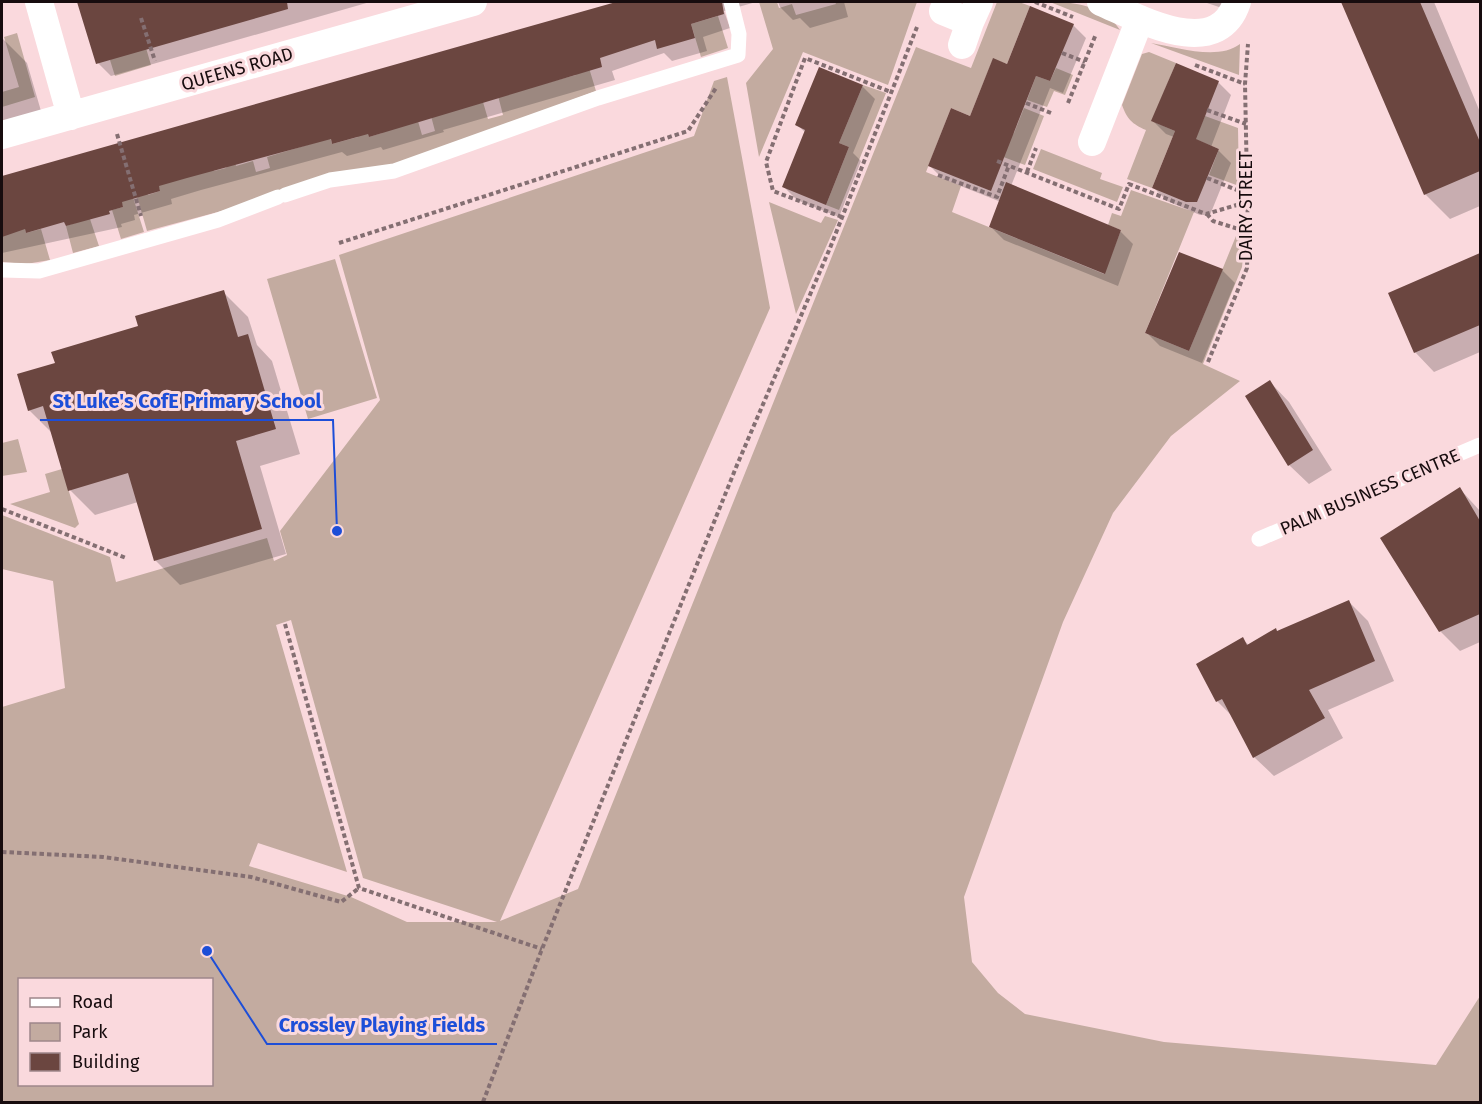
<svg xmlns="http://www.w3.org/2000/svg" width="1482" height="1104" viewBox="0 0 1482 1104" font-family="'Fira Sans',sans-serif">
  <style>
    .green { fill: #c3aba0; fill-rule: evenodd }
    .shadow { fill: #0003 }
    .building { fill: #6b4640 }
    .lines { fill: none; stroke-linecap: round; stroke-linejoin: round }
    .path { stroke: #846f72; stroke-width: 4; stroke-dasharray: 4.5 3; stroke-linecap: butt }
    .service { stroke: #fff; stroke-width: 15 }
    .minor { stroke: #fff; stroke-width: 28 }
    .labels { text-anchor: middle; stroke-width: 6; stroke-linejoin: round; paint-order: stroke }
    .street-label { font-size: 18px; fill: #170c0e; stroke: #fad9dd }
    .leader { fill: none; stroke: #1d4ed8; stroke-width: 2 }
    .callout-dot { fill: #1d4ed8; stroke: #fad9dd; stroke-width: 2 }
    .callout-label { font-size: 20px; text-anchor: middle; font-weight: bold; fill: #1d4ed8; stroke: #fad9dd; stroke-width: 6; stroke-linejoin: round; paint-order: stroke }
  </style>
  <rect width="100%" height="100%" fill="#fad9dd"/>
  <path class="green" d="M 759,2 L 777,2 L 779,8 L 792,4 L 796,15 L 836,4 L 835,2 L 917,2 L 888,85 L 803,52 L 759,157 L 746,83 L 773,49 Z
    M 997,2 L 1019,2 L 1030,6 L 1007,64 L 993,59 L 970,116 L 951,108 L 926,172 L 961,186 L 952,212 L 1104,274 L 1121,230 L 1108,225 L 1112,213 L 1121,216 L 1131,190 L 1194,212 L 1145,333 L 1189,351 L 1236,236 L 1245,239 L 1242,267 L 1203,364 L 1240,381 L 1171,436 L 1113,513 L 1063,622 L 964,897 L 972,962 L 998,993 L 1025,1014 L 1164,1042 L 1436,1065 L 1480,996 L 1480,1102 L 2,1102 L 2,707 L 65,688 L 53,581 L 2,569 L 2,515 L 110,557 L 116,582 L 267,538 L 274,561 L 287,555 L 280,531 L 380,400 L 339,255 L 694,136 L 714,81 L 727,77 L 770,308 L 500,921 L 578,889 L 916,47 L 971,68 ZM 291,620 L 363,878 L 497,922 L 407,922 L 351,897 L 249,866 L 258,843 L 347,872 L 276,625 ZM 20,980 L 212,980 L 212,1084 L 20,1084 Z
    M 1050,2 C 1075,1 1106,7 1120,30 Z
    M 718,16 L 728,48 L 701,57 L 691,24 Z
    M 141,31 L 151,65 L 115,76 L 110,60 Z
    M 17,33 L 35,97 L 2,107 L 2,92 L 19,87 L 4,37 Z
    M 497,36 L 513,92 L 576,75 L 573,62 L 586,58 L 596,91 L 418,158 L 147,231 L 133,182 L 143,180 L 148,195 L 160,191 L 156,177 L 211,161 L 214,171 L 226,168 L 233,155 L 236,166 L 253,161 L 256,172 L 270,168 L 267,157 L 317,142 L 316,88 L 332,144 L 358,137 L 353,118 L 363,115 L 369,137 L 382,133 L 377,113 L 413,104 L 422,135 L 435,131 L 431,116 L 483,102 L 488,119 L 503,115 L 495,84 L 506,81 L 493,37 Z
    M 1151,43 C 1176,47 1218,61 1240,44 L 1239,75 Z
    M 1149,52 L 1176,63 L 1152,121 L 1175,131 L 1152,188 L 1127,179 L 1146,130 C 1132,124 1127,119 1122,105 L 1142,54 Z
    M 1056,68 L 1073,75 L 1065,95 L 1054,91 L 1047,107 L 1027,100 L 1036,76 L 1050,81 Z
    M 863,85 L 886,93 L 839,210 L 826,205 L 849,147 L 839,143 Z
    M 1024,108 L 1044,116 L 1025,165 L 985,150 L 1014,133 Z
    M 1205,116 L 1238,128 L 1239,186 L 1209,175 L 1219,149 L 1195,139 Z
    M 1041,149 L 1102,173 L 1100,179 L 1123,187 L 1117,202 L 1033,169 Z
    M 131,191 L 144,232 L 121,239 L 112,210 L 123,207 L 119,195 Z
    M 769,202 L 821,223 L 825,216 L 838,220 L 796,314 Z
    M 85,204 L 99,246 L 73,253 L 66,226 L 78,222 Z
    M 22,217 L 26,233 L 41,229 L 50,260 L 26,264 L 2,262 L 2,237 Z
    M 335,259 L 377,398 L 308,419 L 267,279 Z
    M 18,439 L 27,472 L 2,476 L 2,443 Z
    M 62,469 L 79,524 L 75,528 L 10,504 L 50,492 L 45,474 Z"/>
  <path class="shadow" d="M 79,2 L 370,2 L 111,76 L 98,63 Z
    M 623,2 L 756,2 L 724,11 L 730,28 L 703,37 L 707,51 L 672,61 L 664,53 L 612,71 L 615,80 L 443,130 L 444,132 L 383,150 L 381,147 L 347,156 L 342,152 L 201,190 L 171,199 L 172,204 L 134,215 L 135,220 L 121,224 L 122,227 L 2,253 L 2,178 Z
    M 778,2 L 844,2 L 848,17 L 810,28 L 800,18 L 793,20 L 780,7 Z
    M 1204,2 L 1224,2 L 1222,8 Z
    M 1343,2 L 1434,2 L 1480,112 L 1480,206 L 1450,219 L 1425,194 Z
    M 1073,25 L 1086,38 L 1063,93 L 1050,88 L 1011,186 L 1120,231 L 1133,244 L 1118,286 L 1004,240 L 991,227 L 1001,202 L 943,179 L 930,166 L 971,118 L 1008,66 Z
    M 2,33 L 3,39 L 27,63 L 41,111 L 2,123 Z
    M 1218,82 L 1231,95 L 1211,147 L 1218,150 L 1231,163 L 1210,215 L 1200,215 L 1167,201 L 1154,188 L 1174,137 L 1166,134 L 1153,121 Z
    M 862,86 L 875,99 L 853,153 L 861,161 L 839,217 L 797,200 L 784,187 L 806,133 L 797,125 Z
    M 1480,254 L 1480,352 L 1434,372 L 1415,352 L 1390,293 Z
    M 1222,270 L 1235,283 L 1202,363 L 1160,346 L 1147,333 Z
    M 223,292 L 248,317 L 257,345 L 272,361 L 300,454 L 260,466 L 286,554 L 180,585 L 155,560 L 138,502 L 95,515 L 70,490 L 53,434 L 29,410 L 56,364 Z
    M 1270,382 L 1289,402 L 1332,470 L 1309,484 L 1289,465 Z
    M 1460,489 L 1480,511 L 1480,642 L 1460,651 L 1440,631 L 1382,538 Z
    M 1349,602 L 1368,621 L 1394,681 L 1328,710 L 1343,738 L 1274,776 L 1254,757 L 1233,717 L 1218,702 L 1198,665 L 1242,639 L 1249,645 Z"/>
  <path class="building" d="M 77,2 L 287,2 L 288,9 L 96,64 Z
    M 616,2 L 722,2 L 724,14 L 691,24 L 695,38 L 657,49 L 655,40 L 600,58 L 602,67 L 369,137 L 368,134 L 332,144 L 331,139 L 187,178 L 159,186 L 160,191 L 122,202 L 123,207 L 109,211 L 110,214 L 66,226 L 64,222 L 26,233 L 25,229 L 2,237 L 2,176 Z
    M 1341,2 L 1420,2 L 1480,142 L 1480,171 L 1424,195 Z
    M 1030,6 L 1074,24 L 1050,81 L 1036,76 L 991,191 L 928,166 L 951,108 L 970,116 L 993,58 L 1007,64 Z
    M 1176,63 L 1219,81 L 1196,139 L 1219,149 L 1197,202 L 1186,202 L 1152,188 L 1175,131 L 1151,121 Z
    M 819,67 L 863,85 L 839,143 L 849,147 L 826,205 L 782,187 L 805,130 L 795,125 Z
    M 1006,182 L 1121,230 L 1105,274 L 989,227 Z
    M 1179,252 L 1223,269 L 1189,351 L 1145,333 Z
    M 1480,253 L 1480,325 L 1414,353 L 1388,293 Z
    M 224,290 L 238,337 L 248,334 L 276,429 L 236,441 L 262,529 L 154,561 L 128,473 L 68,491 L 43,406 L 28,411 L 17,374 L 55,363 L 51,352 L 138,326 L 135,316 Z
    M 1270,380 L 1313,450 L 1288,466 L 1245,396 Z
    M 1460,487 L 1480,521 L 1480,614 L 1439,632 L 1380,538 Z
    M 1349,600 L 1375,661 L 1309,690 L 1325,718 L 1253,758 L 1222,699 L 1216,702 L 1196,664 L 1243,637 L 1247,645 L 1276,628 L 1277,631 Z"/>
  <g class="lines">
    <path class="path" d="M 1035,2 L 1073,17
      M 141,18 L 155,61
      M 1062,53 L 1085,62
      M 1195,65 L 1245,84
      M 1026,103 L 1051,113
      M 1068,103 L 1096,34
      M 1207,110 L 1246,124
      M 117,134 L 141,216
      M 997,161 L 1119,209 L 1129,184 L 1206,214 L 1247,202
      M 1027,172 L 1036,148
      M 938,175 L 997,197 L 1009,165
      M 1207,178 L 1247,194
      M 1207,214 L 1213,221 L 1248,232
      M 842,217 L 773,191 L 766,162 L 805,58 L 891,92
      M 339,243 L 688,131 L 716,88
      M 1208,362 L 1247,268 L 1248,232 L 1245,84 L 1248,44
      M 2,509 L 126,558
      M 285,624 L 359,888 L 542,949
      M 2,852 L 103,857 L 251,877 L 341,902 L 359,888
      M 483,1102 L 542,949 L 737,465 L 830,248 L 917,27"/>
    <path class="service" d="M 285,195 L 330,180 L 394,171 L 598,98 L 738,55 L 739,34 L 731,2
      M 2,270 L 39,271 L 218,220 L 278,197
      M 1259,539 L 1480,445"/>
    <path class="minor" d="M 39,2 L 71,116
      M 1101,2 C 1139,18 1217,63 1237,2
      M 943,11 L 970,22 L 979,2
      M 962,45 L 970,22
      M 2,135 L 473,2
      M 1092,142 L 1140,19"/>
  </g>
  <g class="labels">
    <g class="street-label">
      <text transform="translate(237 69) rotate(-16)" y="6">QUEENS ROAD</text>
      <text transform="translate(1246 206) rotate(-90)" y="6">DAIRY STREET</text>
      <text transform="translate(1370 492) rotate(-23)" y="6">PALM BUSINESS CENTRE</text>
    </g>
  </g>
  <path class="leader" d="M337 531L333 420H40M207 951L267 1044H497"/>
  <g class="callout-dot">
    <circle cx="337" cy="531" r="6"/>
    <circle cx="207" cy="951" r="6"/>
  </g>
  <g class="callout-label">
    <text x="187" y="408">St Luke's CofE Primary School</text>
    <text x="382" y="1032">Crossley Playing Fields</text>
  </g>
  <rect width="1482" height="1104" fill="none" stroke="#170c0e" stroke-width="6"/>
  <rect x="18" y="978" width="195" height="108" fill="#fad9dd" stroke="#9f878a" stroke-width="1.5"/>
  <rect x="30" y="998" width="30" height="9" fill="#ffffff" stroke="#9f878a" stroke-width="1.5"/>
  <text x="72" y="1008" font-size="18" fill="#170c0e">Road</text>
  <rect x="30" y="1023" width="30" height="18" fill="#c3aba0" stroke="#9f878a" stroke-width="1.5"/>
  <text x="72" y="1038" font-size="18" fill="#170c0e">Park</text>
  <rect x="30" y="1053" width="30" height="18" fill="#6b4640" stroke="#9f878a" stroke-width="1.5"/>
  <text x="72" y="1068" font-size="18" fill="#170c0e">Building</text>
</svg>
